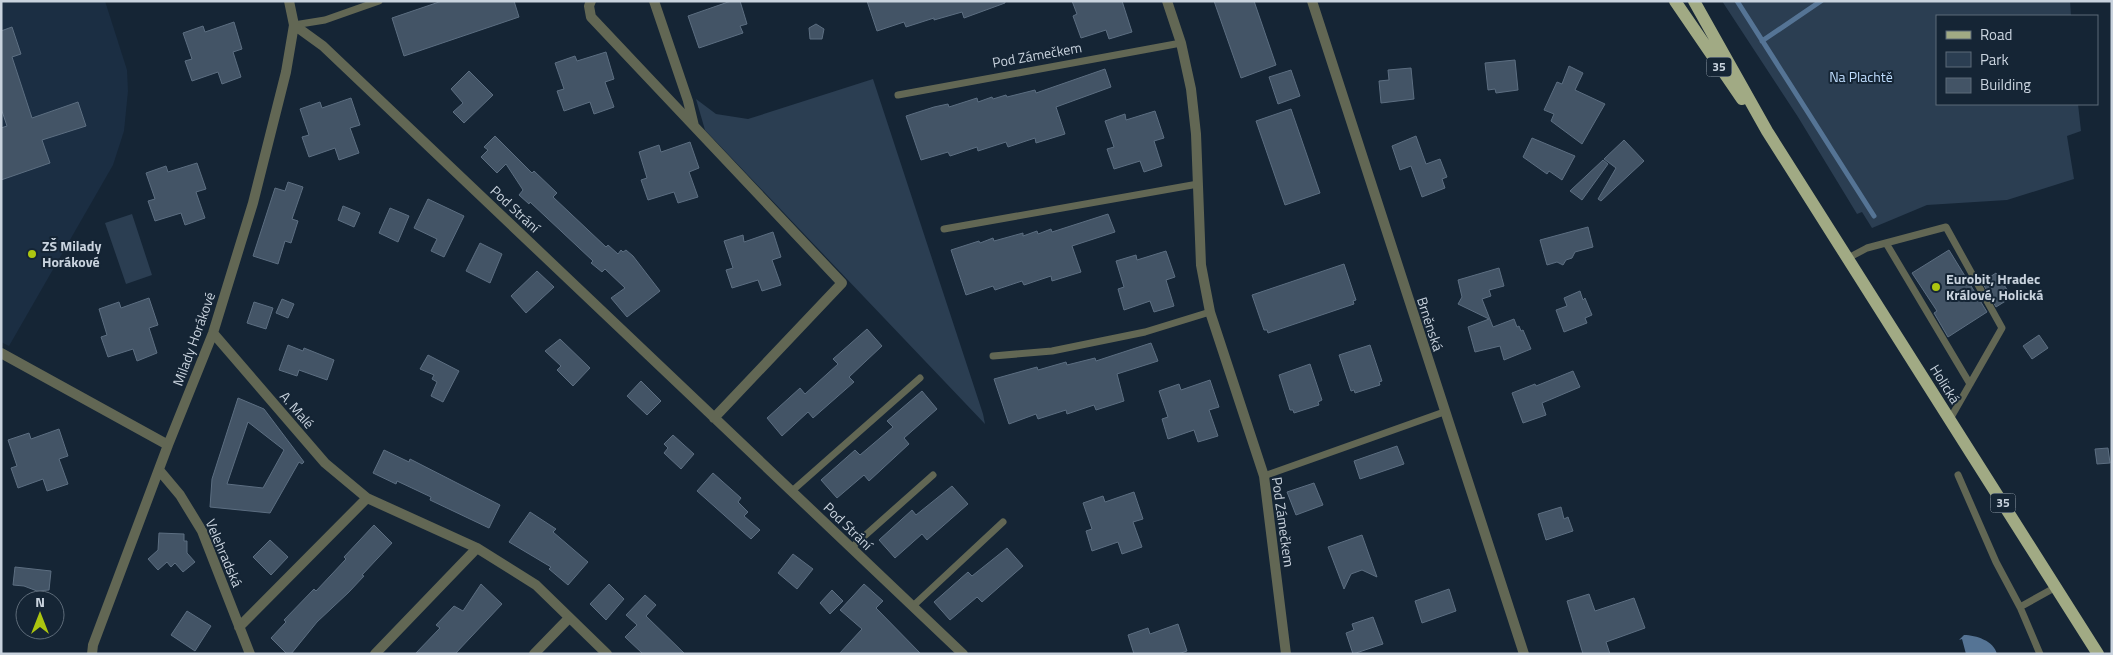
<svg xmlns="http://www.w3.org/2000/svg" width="2113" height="655" viewBox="0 0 2113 655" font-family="'Titillium Web',sans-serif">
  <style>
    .built { fill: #1b2e43 }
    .green { fill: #2b3e52 }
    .water { fill: #557495 }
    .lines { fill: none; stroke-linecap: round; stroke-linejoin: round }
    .stream { stroke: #557495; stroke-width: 5 }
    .building { fill: #435466; stroke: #5c6e81; fill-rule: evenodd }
    .lane { stroke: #626754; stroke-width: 7 }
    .street { stroke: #626754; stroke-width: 10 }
    .primary { stroke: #a1aa84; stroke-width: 12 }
    .poi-dot { fill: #adc610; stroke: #152535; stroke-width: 2 }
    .labels { text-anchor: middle; stroke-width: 4; stroke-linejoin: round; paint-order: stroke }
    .shield { fill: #152535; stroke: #939fab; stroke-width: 1 }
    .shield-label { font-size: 12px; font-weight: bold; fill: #c9d3de }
    .street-label { font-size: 14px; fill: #c9d3de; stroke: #152535 }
    .park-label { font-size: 14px; fill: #bfddfe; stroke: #152535 }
    .poi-label { font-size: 14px; font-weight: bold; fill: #c9d3de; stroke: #152535; text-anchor: start }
  </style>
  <rect width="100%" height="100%" fill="#152535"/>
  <path class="built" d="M 1,1 L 105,1 L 127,70 L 128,91 L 124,131 L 113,165 L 9,346 L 1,342 Z"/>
  <path class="green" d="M 1722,1 L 2070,1 L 2071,16 L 1937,16 L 1937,104 L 2078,104 L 2081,131 L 2067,136 L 2074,179 L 2007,200 L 1927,205 L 1872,228 L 1862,212 L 1857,214 L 1798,117 Z
    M 873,79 L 983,414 L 985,424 L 705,130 L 696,99 L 716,114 L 748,119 Z
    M 132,214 L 152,275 L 126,284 L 105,223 Z"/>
  <path class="water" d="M 1964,635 C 1976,635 1994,641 1997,654 L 1966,654 L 1962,639 L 1959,640 Z"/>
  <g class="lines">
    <path class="stream" d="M 1737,1 L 1874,216
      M 1762,41 L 1821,1"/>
  </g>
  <path class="building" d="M 442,1 L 514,1 L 519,17 L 404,56 L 392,18 Z
    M 731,1 L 740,1 L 747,24 L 740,26 L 743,33 L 699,48 L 688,16 Z
    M 867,1 L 1005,1 L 1005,3 L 964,18 L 962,12 L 934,20 L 934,18 L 906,27 L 904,22 L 877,31 Z
    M 1072,1 L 1122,1 L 1132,32 L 1109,39 L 1106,30 L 1081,38 L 1073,16 L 1077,14 Z
    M 1214,1 L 1254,1 L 1276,65 L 1241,78 Z
    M 234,22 L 242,49 L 233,52 L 241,77 L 222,84 L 218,72 L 192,81 L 185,61 L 192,59 L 183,33 L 203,26 L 205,32 Z
    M 816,24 L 824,29 L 822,39 L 810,39 L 809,28 Z
    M 12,27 L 21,54 L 12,57 L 32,118 L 78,102 L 86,126 L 42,140 L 50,163 L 1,180 L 1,128 L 7,126 L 1,108 L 1,31 Z
    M 606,52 L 614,79 L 605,82 L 614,107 L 594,114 L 590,102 L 564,111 L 557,91 L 564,89 L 555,63 L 575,56 L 577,61 Z
    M 1515,60 L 1518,90 L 1496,93 L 1495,89 L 1488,90 L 1485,63 Z
    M 1569,66 L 1583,73 L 1575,90 L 1605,104 L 1582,144 L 1551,121 L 1554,114 L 1544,110 L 1557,82 L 1562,84 Z
    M 1411,68 L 1414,99 L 1381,103 L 1379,81 L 1389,80 L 1388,70 Z
    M 1105,69 L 1111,87 L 1056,107 L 1065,134 L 1036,143 L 1035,138 L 1008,147 L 1006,142 L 978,151 L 977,147 L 950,156 L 948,152 L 921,160 L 906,116 L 934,107 L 948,104 L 949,107 L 977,98 L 978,102 L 992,97 L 993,99 L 1006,95 L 1007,97 L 1035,90 L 1036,93 Z
    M 1291,70 L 1300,96 L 1278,104 L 1269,77 Z
    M 469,71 L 493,95 L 464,123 L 453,112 L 463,103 L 451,89 Z
    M 351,98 L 360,125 L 350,128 L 359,153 L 339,160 L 335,148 L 309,157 L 302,137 L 309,135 L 300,109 L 320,102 L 322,108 Z
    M 1291,109 L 1320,193 L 1285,205 L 1256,121 Z
    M 1155,111 L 1164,138 L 1154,141 L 1162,166 L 1144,172 L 1140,161 L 1114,169 L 1107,149 L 1114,147 L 1105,121 L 1125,114 L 1126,120 Z
    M 495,136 L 532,173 L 534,171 L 557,193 L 553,197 L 606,247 L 608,245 L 618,254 L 621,250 L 623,252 L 626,250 L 633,256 L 660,291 L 627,317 L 611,298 L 625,288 L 605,269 L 602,272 L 591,263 L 593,261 L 530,202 L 529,204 L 519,195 L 523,190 L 506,164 L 497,173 L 481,157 L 488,150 L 484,147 Z
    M 1416,136 L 1426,164 L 1440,159 L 1447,177 L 1442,179 L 1445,188 L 1422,197 L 1411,166 L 1400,170 L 1392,146 Z
    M 1532,138 L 1575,156 L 1562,180 L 1549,171 L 1547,174 L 1523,157 Z
    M 1624,140 L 1644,161 L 1601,201 L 1598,199 L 1616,168 L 1604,159 Z
    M 690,142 L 699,168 L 689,172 L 698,197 L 678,203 L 674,192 L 648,200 L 641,180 L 647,178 L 639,152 L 659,145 L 661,152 Z
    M 1603,160 L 1608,164 L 1582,200 L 1570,191 Z
    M 197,163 L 206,189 L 196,192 L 205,218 L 185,225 L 181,213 L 155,221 L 148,201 L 155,199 L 146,173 L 166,166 L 168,172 Z
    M 288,182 L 303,187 L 292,219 L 298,221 L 291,243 L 285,241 L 278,264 L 253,256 L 275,188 L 285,191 Z
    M 428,199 L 464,216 L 444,257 L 431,251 L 437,239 L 414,228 Z
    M 343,206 L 360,213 L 354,227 L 338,220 Z
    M 390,208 L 409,216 L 398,242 L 379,233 Z
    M 1108,214 L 1115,232 L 1072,246 L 1081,272 L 1052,281 L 1051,276 L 1024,285 L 1022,281 L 995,290 L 993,286 L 966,295 L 951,250 L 979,241 L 980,243 L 993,238 L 994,241 L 1023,233 L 1023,236 L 1037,231 L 1038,234 L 1051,229 L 1052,232 Z
    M 1588,227 L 1593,247 L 1575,252 L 1572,258 L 1566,260 L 1563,265 L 1557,262 L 1547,265 L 1540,240 Z
    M 773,232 L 781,257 L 772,260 L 781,285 L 762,291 L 758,280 L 732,288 L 726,270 L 733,268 L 724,241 L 743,235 L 744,242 Z
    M 480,243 L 502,254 L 490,283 L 466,271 Z
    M 1949,250 L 1987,312 L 1948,337 L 1934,313 L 1937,311 L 1912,273 Z
    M 1166,251 L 1175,277 L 1166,280 L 1174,306 L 1154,312 L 1150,301 L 1124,310 L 1118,289 L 1124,287 L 1116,261 L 1136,255 L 1137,260 Z
    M 1344,264 L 1356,300 L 1353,301 L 1354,304 L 1268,333 L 1267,330 L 1264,330 L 1252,295 Z
    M 1499,268 L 1504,286 L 1489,290 L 1491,296 L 1482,299 L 1493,327 L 1514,319 L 1517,327 L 1519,326 L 1521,331 L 1523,330 L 1531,349 L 1504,360 L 1500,346 L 1475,352 L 1468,327 L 1489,319 L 1458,304 L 1462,297 L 1458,280 Z
    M 537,271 L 554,287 L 526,313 L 511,296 Z
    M 1996,273 L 2012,297 L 1996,307 L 1982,282 Z
    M 1580,291 L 1583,300 L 1585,298 L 1592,315 L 1585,318 L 1587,323 L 1564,332 L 1556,310 L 1567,306 L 1564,298 Z
    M 149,298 L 158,325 L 149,328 L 157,353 L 137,361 L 133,349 L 108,357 L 101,337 L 107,335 L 99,309 L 119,302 L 121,308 Z
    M 282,299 L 294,304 L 288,318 L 276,313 Z
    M 254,302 L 273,308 L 266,329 L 247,323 Z
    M 867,329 L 882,346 L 849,377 L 854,382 L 813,418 L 808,412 L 782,436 L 767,418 L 800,388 L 805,394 L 838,364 L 833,359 Z
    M 2039,335 L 2048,348 L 2032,359 L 2023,346 Z
    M 560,339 L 590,368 L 573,386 L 557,370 L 561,366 L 545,351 Z
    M 1151,343 L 1158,361 L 1117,374 L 1124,401 L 1096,410 L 1094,405 L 1067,414 L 1066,410 L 1038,419 L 1036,414 L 1009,424 L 994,379 L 1037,367 L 1038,370 L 1066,362 L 1067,365 L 1095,358 L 1096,361 Z
    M 288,345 L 303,351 L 304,348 L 334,360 L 327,380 L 299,370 L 297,376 L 279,370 Z
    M 1370,345 L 1382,381 L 1379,382 L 1380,385 L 1355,393 L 1354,390 L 1351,391 L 1339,355 Z
    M 428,355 L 459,371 L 443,402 L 431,396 L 437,382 L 432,379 L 434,375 L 420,369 Z
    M 1310,364 L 1322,400 L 1318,402 L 1319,405 L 1294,413 L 1293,410 L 1290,410 L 1279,375 Z
    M 1573,371 L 1580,387 L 1542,403 L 1546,415 L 1523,423 L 1512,393 L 1535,384 L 1536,386 Z
    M 1210,380 L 1219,407 L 1209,410 L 1218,436 L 1198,442 L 1194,430 L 1168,439 L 1162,419 L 1168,417 L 1159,391 L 1179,384 L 1181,390 Z
    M 641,381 L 661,401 L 647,415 L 627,396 Z
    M 922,391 L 937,409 L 904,438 L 909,444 L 869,481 L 864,475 L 837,498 L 821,480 L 855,450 L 860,455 L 893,427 L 887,421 Z
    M 238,398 L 264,409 L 304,462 L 302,464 L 299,462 L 270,513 L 210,507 L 212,479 ZM 248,422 L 284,450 L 263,488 L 227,484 Z
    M 59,429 L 68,456 L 59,459 L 68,484 L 47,491 L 43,479 L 18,488 L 11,468 L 17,466 L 8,440 L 29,433 L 31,439 Z
    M 673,435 L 694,454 L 681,469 L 664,453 L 668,448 L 664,444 Z
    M 1397,446 L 1404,464 L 1360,479 L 1354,461 Z
    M 2108,448 L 2110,463 L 2097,464 L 2095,449 Z
    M 384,450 L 409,462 L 410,459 L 500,505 L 489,528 L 430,500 L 431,497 L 397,481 L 396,484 L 373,473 Z
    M 713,473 L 741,498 L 738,502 L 748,512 L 744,516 L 760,530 L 751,539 L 697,491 Z
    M 1314,483 L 1323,505 L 1296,515 L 1287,492 Z
    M 952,486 L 968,504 L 927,540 L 922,534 L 895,558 L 879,540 L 912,510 L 916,515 Z
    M 1134,492 L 1143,519 L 1133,522 L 1142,547 L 1122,554 L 1118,542 L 1092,551 L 1086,531 L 1092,529 L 1083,503 L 1103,496 L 1105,502 Z
    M 1561,507 L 1564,519 L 1568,517 L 1573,531 L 1546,540 L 1538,514 Z
    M 530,512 L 556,529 L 553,532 L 588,562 L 568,585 L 549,569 L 551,567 L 509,542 Z
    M 374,525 L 392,543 L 362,575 L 364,576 L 349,592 L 317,622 L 291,654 L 287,654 L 271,638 L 286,622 L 284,620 L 314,589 L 316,591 L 346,559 L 344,557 Z
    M 159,533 L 184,534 L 184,541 L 187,541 L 187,553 L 195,562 L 183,572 L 175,563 L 171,567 L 167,562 L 158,570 L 148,559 L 158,550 Z
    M 1362,535 L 1377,577 L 1362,570 L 1351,574 L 1344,589 L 1328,547 Z
    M 270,540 L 288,557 L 271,575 L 253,557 Z
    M 1007,548 L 1023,566 L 982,602 L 977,597 L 950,620 L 934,602 L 968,572 L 972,576 Z
    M 793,554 L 813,569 L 797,589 L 778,573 Z
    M 15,567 L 51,571 L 49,590 L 37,591 L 24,586 L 13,585 Z
    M 481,584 L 502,604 L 455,654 L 415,654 L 440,628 L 436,625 L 454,606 L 463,611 Z
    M 609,584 L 624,599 L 606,620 L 590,604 Z
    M 864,584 L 883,601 L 876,608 L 921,654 L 839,654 L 862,629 L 840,610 Z
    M 1449,589 L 1456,611 L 1422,623 L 1415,601 Z
    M 832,590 L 843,601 L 830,614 L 820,603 Z
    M 1589,594 L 1595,611 L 1634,598 L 1645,628 L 1606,642 L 1610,654 L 1583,654 L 1567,601 Z
    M 645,595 L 656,605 L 646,616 L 685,654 L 643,654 L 625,637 L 637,625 L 626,615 Z
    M 187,611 L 211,626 L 195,651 L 171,635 Z
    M 1373,617 L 1383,644 L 1353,654 L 1346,633 L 1354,630 L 1352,624 Z
    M 1178,624 L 1187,651 L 1178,654 L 1134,654 L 1128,635 L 1148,628 L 1150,634 Z"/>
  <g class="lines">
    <path class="lane" d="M 294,25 L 325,20 L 379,1
      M 898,95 L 1181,43
      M 944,229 L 1198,184
      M 1886,243 L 1970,384
      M 1848,258 L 1867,248 L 1946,227 L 2002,328 L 1950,419
      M 993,356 L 1052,351 L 1145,332 L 1210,312
      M 1958,475 L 1996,562 L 2020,607
      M 1264,476 L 1444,412
      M 792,491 L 920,378
      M 851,548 L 933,475
      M 913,606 L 1003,522
      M 2040,654 L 2020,607 L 2056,587"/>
    <path class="street" d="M 591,1 L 589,6 L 591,17 L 842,283 L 714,418
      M 654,1 L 688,101 L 694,126
      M 1167,1 L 1181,43 L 1191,89 L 1196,134 L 1201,265 L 1210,312 L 1264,476 L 1286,654
      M 1312,1 L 1524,654
      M 294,25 L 323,46 L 963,654
      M 213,333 L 325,463 L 367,498 L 477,548 L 536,585 L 607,654
      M 1,353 L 168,445
      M 159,470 L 180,495 L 202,531 L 250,654
      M 239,627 L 367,498
      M 92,654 L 93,645 L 168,445 L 213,333 L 253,203 L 286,72 L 294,25 L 289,1
      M 375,654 L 477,548
      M 534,654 L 569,618"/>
    <path class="primary" d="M 1675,1 L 1742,99
      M 1694,1 L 1767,131 L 2098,654"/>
  </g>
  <g class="poi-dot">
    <circle cx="32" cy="254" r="5"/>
    <circle cx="1936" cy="287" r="5"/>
  </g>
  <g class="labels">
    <g class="shield">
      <rect x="1706.5" y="57.5" width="25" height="19" rx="4"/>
      <rect x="1990.5" y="493.5" width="25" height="19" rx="4"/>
    </g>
    <g class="shield-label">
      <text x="1719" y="71">35</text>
      <text x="2003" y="507">35</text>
    </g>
    <g class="street-label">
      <text transform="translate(1037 55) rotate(-10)" y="5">Pod Zámečkem</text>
      <text transform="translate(515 209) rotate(43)" y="5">Pod Strání</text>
      <text transform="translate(1430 324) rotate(72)" y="5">Brněnská</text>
      <text transform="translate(194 339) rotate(-70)" y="5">Milady Horákové</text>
      <text transform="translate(1945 384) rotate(58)" y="5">Holická</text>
      <text transform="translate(297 410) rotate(49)" y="5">A. Malé</text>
      <text transform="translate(1283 522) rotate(82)" y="5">Pod Zámečkem</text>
      <text transform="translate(848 526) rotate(44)" y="5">Pod Strání</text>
      <text transform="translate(224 553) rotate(67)" y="5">Velehradská</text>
    </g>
    <g class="park-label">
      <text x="1861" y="82">Na Plachtě</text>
    </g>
    <g class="poi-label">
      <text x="42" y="251">ZŠ Milady<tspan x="42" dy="16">Horákové</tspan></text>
      <text x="1946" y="284">Eurobit, Hradec<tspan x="1946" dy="16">Králové, Holická</tspan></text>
    </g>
  </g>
  <rect width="2113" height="655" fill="none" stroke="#c9d3de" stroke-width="5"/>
  <rect x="1936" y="15" width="162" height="90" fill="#152535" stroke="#5d6b79"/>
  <rect x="1946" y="31" width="25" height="8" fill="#a1aa84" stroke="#5d6b79"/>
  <text x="1980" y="40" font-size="15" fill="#c9d3de">Road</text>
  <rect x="1946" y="52" width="25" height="15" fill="#2b3e52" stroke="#5d6b79"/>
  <text x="1980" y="65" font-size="15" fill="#c9d3de">Park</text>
  <rect x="1946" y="78" width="25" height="15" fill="#435466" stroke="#5d6b79"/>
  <text x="1980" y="90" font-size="15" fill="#c9d3de">Building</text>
  <g transform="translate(40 615)"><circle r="24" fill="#152535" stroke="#5d6b79"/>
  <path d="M0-4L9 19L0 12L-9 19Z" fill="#adc610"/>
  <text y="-8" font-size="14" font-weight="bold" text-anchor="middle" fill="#c9d3de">N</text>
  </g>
</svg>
